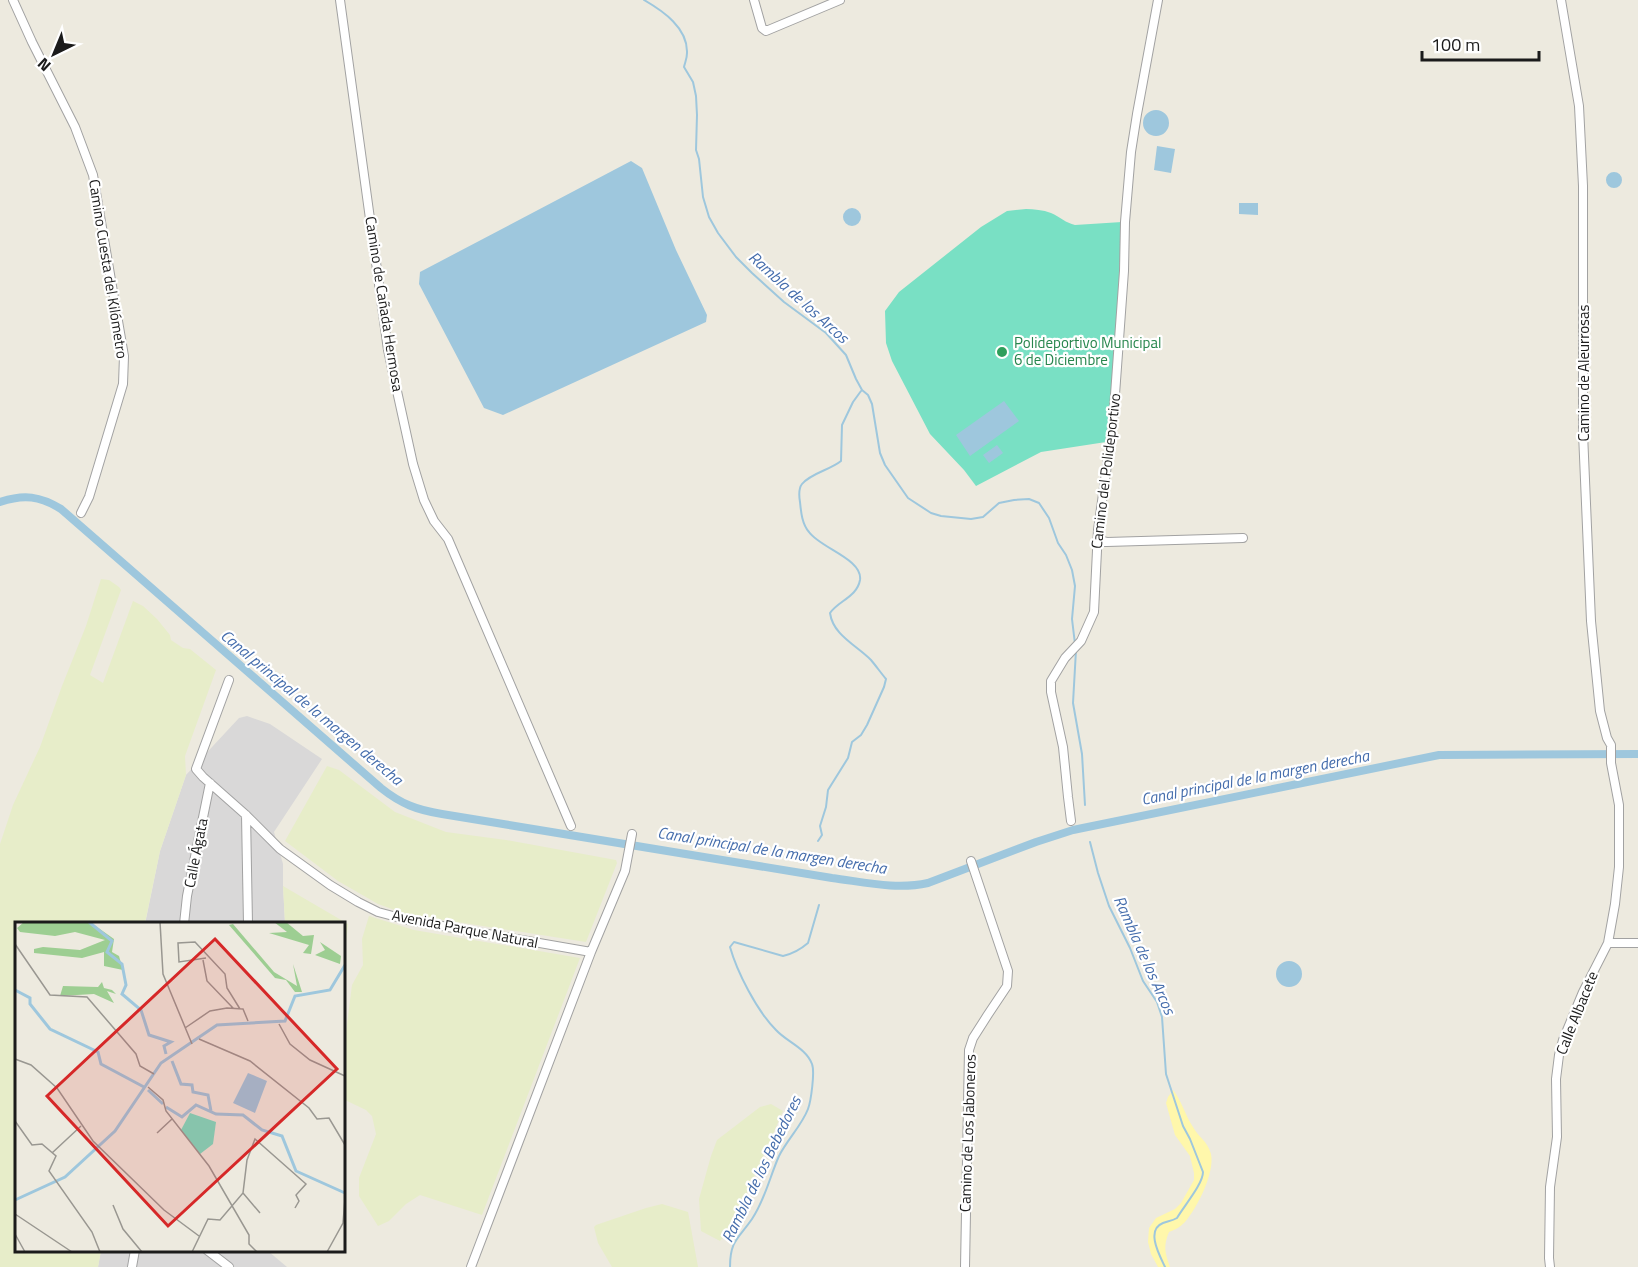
<svg xmlns="http://www.w3.org/2000/svg" width="1638" height="1267" viewBox="0 0 1638 1267" font-family="'Titillium Web',sans-serif">
  <style>
    .residential { fill: #d9d8d8 }
    .farmland { fill: #e7edc9 }
    .sand { fill: #fff7ab }
    .pitch { fill: #79e0c4 }
    .water { fill: #9ec7dd }
    .lines { fill: none; stroke-linecap: round; stroke-linejoin: round }
    .stream { stroke: #9ec7dd; stroke-width: 2 }
    .canal { stroke: #9ec7dd; stroke-width: 8 }
    .minor-casing { stroke: #a2a2a2; stroke-width: 10 }
    .minor { stroke: #fff; stroke-width: 8 }
    .leisure-dot { fill: #2e9e5b; stroke: #fff; stroke-width: 2 }
    .labels { text-anchor: middle; stroke-width: 4.5; stroke-linejoin: round; paint-order: stroke }
    .street-label { font-size: 15px; fill: #1b1b1b; stroke: #fff }
    .leisure-label { font-size: 15px; fill: #27864d; stroke: #fff; text-anchor: start }
    .water-label { font-size: 16px; font-style: italic; fill: #456dac; stroke: #fff }
    .inset-river { fill: none; stroke: #9ec7dd; stroke-width: 3 }
    .inset-road { fill: none; stroke: #999791; stroke-width: 1.5 }
    .view { fill: #d62828; fill-opacity: 0.15; stroke: #d62828; stroke-width: 3 }
    .inset-edge { fill: none; stroke: #1b1b1b; stroke-width: 3 }
  </style>
  <rect width="100%" height="100%" fill="#edeadf"/>
  <path class="residential" d="M 247,716 L 270,724 L 322,759 L 274,832 L 283,864 L 283,886 L 285,923 L 145,924 L 160,851 L 186,775 L 239,718 Z
    M 101,1250 L 268,1251 L 287,1267 L 98,1267 Z"/>
  <path class="farmland" d="M 101,579 L 109,580 L 119,587 L 121,590 L 90,675 L 103,683 L 133,601 L 143,606 L 157,619 L 170,635 L 171,640 L 183,648 L 190,649 L 216,670 L 185,756 L 186,775 L 160,851 L 145,923 L 16,924 L 16,1250 L 101,1251 L 98,1267 L 0,1267 L 0,844 L 13,805 L 40,747 L 62,686 L 86,626 Z
    M 327,766 L 339,770 L 395,812 L 446,832 L 506,840 L 616,860 L 617,863 L 586,942 L 406,914 L 378,904 L 338,881 L 285,841 Z
    M 283,886 L 348,924 L 344,961 L 344,924 L 285,923 Z
    M 369,916 L 414,930 L 580,958 L 482,1215 L 420,1195 L 406,1204 L 389,1221 L 378,1226 L 359,1196 L 359,1178 L 376,1134 L 372,1116 L 366,1110 L 345,1100 L 344,1097 L 344,1048 L 352,985 L 363,965 L 362,939 Z
    M 771,1104 L 783,1111 L 732,1228 L 720,1241 L 701,1231 L 699,1199 L 711,1156 L 717,1140 L 760,1107 Z
    M 662,1204 L 688,1212 L 698,1267 L 612,1267 L 598,1243 L 594,1227 L 596,1225 L 646,1208 Z"/>
  <path class="sand" d="M 1173,1090 C 1182,1101 1185,1115 1193,1127 C 1199,1138 1207,1140 1211,1154 C 1215,1173 1197,1208 1185,1222 C 1180,1227 1175,1230 1169,1232 C 1163,1246 1165,1253 1170,1267 L 1158,1267 L 1151,1254 L 1148,1242 L 1149,1228 L 1156,1218 L 1175,1209 L 1181,1203 L 1194,1180 L 1194,1173 L 1190,1156 L 1175,1135 L 1166,1103 L 1168,1097 Z"/>
  <path class="pitch" d="M 1026,209 C 1034,209 1043,210 1051,213 C 1060,217 1066,223 1075,225 L 1122,222 L 1113,392 L 1106,442 L 1041,452 L 976,486 L 964,470 L 930,434 L 892,361 L 886,343 L 885,311 L 899,292 L 981,227 L 1007,211 Z"/>
  <path class="water" d="M1143 123a13 13 0 1 1 26 0a13 13 0 1 1-26 0Z
    M 1157,146 L 1175,149 L 1171,173 L 1154,170 Z
    M 631,161 L 642,168 L 676,250 L 707,315 L 706,322 L 503,415 L 484,408 L 419,284 L 420,272 Z
    M1606 180a8 8 0 1 1 16 0a8 8 0 1 1-16 0Z
    M 1239,203 L 1258,203 L 1258,215 L 1239,214 Z
    M843 217a9 9 0 1 1 18 0a9 9 0 1 1-18 0Z
    M 1004,401 L 1019,421 L 970,456 L 956,435 Z
    M 997,445 L 1003,453 L 989,463 L 983,455 Z
    M1276 974a13 13 0 1 1 26 0a13 13 0 1 1-26 0Z"/>
  <g class="lines">
    <path class="stream" d="M 644,0 C 663,11 688,28 687,53 C 687,59 685,62 684,67 L 693,82 L 696,96 L 697,115 L 696,150 L 699,159 L 703,197 L 709,217 L 718,233 L 736,257 L 752,273 L 784,302 L 826,333 L 846,355 L 856,379 L 862,390 L 868,395 L 872,404 L 880,453 L 885,465 L 908,498 L 931,513 L 941,516 L 971,519 L 983,517 L 999,503 L 1014,500 L 1029,499 L 1039,503 L 1049,518 L 1058,543 L 1066,555 L 1072,570 L 1075,586 L 1072,619 L 1075,644
      M 1076,650 L 1073,703 L 1082,754 L 1085,805
      M 818,841 L 822,835 L 820,826 L 826,807 L 828,790 L 848,758 L 852,742 L 861,735 L 867,725 L 884,687 L 886,679 C 881,673 876,666 871,660 C 856,645 833,635 830,613 C 838,601 857,597 860,580 C 863,559 820,548 809,532 C 802,524 801,512 800,502 C 799,496 798,489 802,484 C 811,473 830,470 841,461 L 842,425 L 853,402 L 861,391
      M 1090,842 L 1098,873 L 1109,906 L 1130,948 L 1143,981 L 1157,1002 L 1162,1017 L 1166,1074 L 1183,1126 L 1190,1139 L 1203,1172 C 1203,1184 1184,1206 1177,1218 C 1172,1221 1168,1221 1163,1223 C 1145,1230 1160,1256 1165,1267
      M 730,1267 C 730,1240 739,1238 752,1219 C 765,1200 770,1176 779,1156 C 787,1140 802,1125 808,1109 C 811,1101 815,1072 812,1064 C 806,1048 787,1042 776,1030 C 757,1011 737,972 730,947 L 734,942 L 783,956 C 792,954 801,949 808,943 L 819,905"/>
    <path class="canal" d="M 0,502 C 24,494 40,496 61,509 L 381,788 C 401,804 417,810 442,814 L 832,878 C 864,882 896,890 928,883 L 1036,842 L 1073,830 L 1439,755 L 1638,754"/>
    <defs>
      <path id="minor" d="M 13,0 L 32,42 L 75,127 L 93,175 L 124,356 L 123,384 L 89,497 L 81,513
        M 340,0 L 388,350 L 413,464 L 424,500 L 434,521 L 448,539 L 571,826
        M 754,0 L 762,28 L 766,31 L 840,0
        M 1097,540 L 1107,542 L 1243,538
        M 229,680 L 196,769 L 203,777 L 246,815 L 280,849 L 330,885 L 358,902 L 378,912 L 408,920 L 591,952
        M 246,815 L 248,924
        M 1071,821 L 1068,797 L 1063,747 L 1051,692 L 1051,681 L 1065,658 L 1081,641 L 1094,612 L 1098,530 L 1113,422 L 1124,271 L 1125,222 L 1131,152 L 1137,114 L 1158,0
        M 184,924 L 187,896 L 210,783
        M 1608,943 L 1638,943
        M 207,1250 L 229,1267
        M 132,1267 L 135,1250
        M 471,1267 L 591,952 L 625,871 L 632,834
        M 965,1267 L 969,1050 L 973,1038 L 987,1016 L 1007,986 L 1008,971 L 971,861
        M 1550,1267 L 1549,1258 L 1550,1187 L 1557,1137 L 1556,1079 L 1559,1055 L 1563,1040 L 1583,992 L 1608,943 L 1615,904 L 1619,867 L 1619,805 L 1611,763 L 1611,745 L 1607,738 L 1600,711 L 1591,621 L 1583,433 L 1583,186 L 1579,106 L 1561,0"/>
    </defs>
    <use href="#minor" class="minor-casing"/>
    <use href="#minor" class="minor"/>
  </g>
  <circle class="leisure-dot" cx="1002" cy="352" r="6"/>
  <g class="labels">
    <g class="street-label">
      <text transform="translate(108 269) rotate(81)" y="5">Camino Cuesta del Kilómetro</text>
      <text transform="translate(384 304) rotate(81)" y="5">Camino de Cañada Hermosa</text>
      <text transform="translate(1584 373) rotate(-90)" y="5">Camino de Aleurrosas</text>
      <text transform="translate(1106 471) rotate(-83)" y="5">Camino del Polideportivo</text>
      <text transform="translate(196 853) rotate(-79)" y="5">Calle Ágata</text>
      <text transform="translate(465 929) rotate(11)" y="5">Avenida Parque Natural</text>
      <text transform="translate(1577 1013) rotate(-68)" y="5">Calle Albacete</text>
      <text transform="translate(968 1133) rotate(-88)" y="5">Camino de Los Jaboneros</text>
    </g>
    <g class="leisure-label">
      <text x="1014" y="348">Polideportivo Municipal<tspan x="1014" dy="17">6 de Diciembre</tspan></text>
    </g>
    <g class="water-label">
      <text transform="translate(799 297) rotate(42)" y="6">Rambla de los Arcos</text>
      <text transform="translate(312 707) rotate(40)" y="6">Canal principal de la margen derecha</text>
      <text transform="translate(1255 777) rotate(-11)" y="6">Canal principal de la margen derecha</text>
      <text transform="translate(772 850) rotate(9)" y="6">Canal principal de la margen derecha</text>
      <text transform="translate(1145 955) rotate(66)" y="6">Rambla de los Arcos</text>
      <text transform="translate(761 1169) rotate(-64)" y="6">Rambla de los Bebedores</text>
    </g>
  </g>
  <g transform="translate(15 922)">
    <rect width="330" height="330" fill="#edeadf"/>
    <path d="M 9,0 L 75,0 L 99,17 L 97,30 L 104,34 L 108,48 L 89,44 L 89,30 L 67,36 L 19,31 L 19,27 L 28,25 L 65,28 L 90,18 L 60,10 L 40,14 L 5,10 L 2,6 ZM 259,0 L 271,0 L 288,14 L 299,13 L 296,32 L 288,31 L 294,23 L 254,11 L 272,10 ZM 218,2 L 259,50 L 282,64 L 278,42 L 287,70 L 280,70 L 271,58 L 260,56 L 214,3 ZM 305,20 L 326,34 L 325,42 L 300,33 L 310,28 ZM 87,60 L 89,66 L 97,68 L 101,72 L 92,69 L 99,81 L 79,72 L 45,74 L 48,64 L 83,65 Z" fill="#9dce92"/>
    <path d="M 175,191 L 201,200 L 198,222 L 185,232 L 166,208 Z" fill="#79e0c4"/>
    <path d="M 233,151 L 252,159 L 240,191 L 218,181 Z" fill="#9ec7dd"/>
    <path class="inset-river" d="M 74,0 L 97,19 L 92,30 L 107,42 L 111,63 L 107,72 L 126,88 L 134,113 L 156,120 L 149,124 L 151,132M 0,68 L 15,76 L 15,82 L 35,107 L 83,130 L 86,142 L 129,165M 157,139 L 166,162 L 177,163 L 178,170 L 193,173 L 196,189M 133,168 L 148,182M 151,185 L 167,195 L 181,183 L 201,192 L 228,193 L 247,208 L 267,214 L 281,249 L 330,271M 0,278 L 50,255 L 100,209 L 146,141 L 202,103 L 270,99 L 280,74 L 315,68 L 330,43"/>
    <path class="inset-road" d="M 145,0 L 148,52 L 177,122M 0,22 L 35,73 L 72,75 L 121,132 L 125,144 L 139,152M 191,36 L 164,40 L 163,21 L 180,20 L 210,52 L 212,66 L 225,87M 188,38 L 192,59 L 218,86M 264,102 L 275,122 L 295,138 L 330,154M 170,106 L 195,89 L 212,86 L 228,87 L 233,99M 184,117 L 235,139 L 294,186 L 302,197 L 314,196 L 330,223M 0,137 L 16,143 L 42,166 L 78,219 L 149,288 L 184,314M 133,165 L 148,178 L 151,189 L 194,244 L 234,313 L 234,322 L 242,330M 0,199 L 17,223 L 27,222 L 41,234 L 34,249 L 77,310 L 85,330M 142,211 L 157,197M 37,231 L 66,204M 228,271 L 245,291M 98,283 L 108,307 L 127,330M 0,292 L 57,330M 0,312 L 10,330M 177,330 L 193,297 L 205,298 L 228,271 L 232,238 L 240,217 L 291,262 L 281,273 L 284,279 L 280,286M 312,330 L 328,301 L 330,277"/>
    <path class="view" d="M 200,17 L 322,147 L 153,304 L 32,174 Z"/>
    <rect width="330" height="330" class="inset-edge"/>
  </g>
  <g transform="translate(54 54) rotate(223)" stroke="#ffffff" stroke-width="4.5" paint-order="stroke">
  <path d="M0-4.5L10 22L0 15L-10 22Z" fill="#1b1b1b"/>
  <text y="-9" font-size="16" font-weight="bold" text-anchor="middle" fill="#1b1b1b">N</text>
  </g>
  <path d="M1422 51v9h117v-9" fill="none" stroke="#1b1b1b" stroke-width="3"/>
  <text x="1431" y="51" font-size="18" fill="#1b1b1b" stroke="#ffffff" stroke-width="4.5" paint-order="stroke">100 m</text>
</svg>
